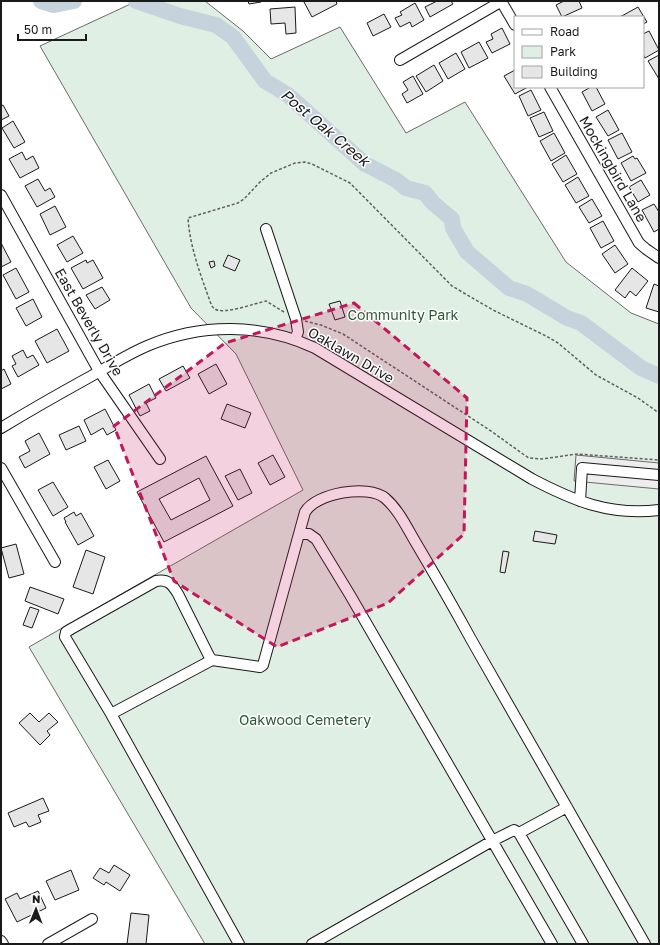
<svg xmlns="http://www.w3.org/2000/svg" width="660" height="945" viewBox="0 0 660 945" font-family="'Golos Text',sans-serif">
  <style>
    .green { fill: #e0efe3; stroke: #6a6a6a }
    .parking { fill: #ededed; stroke: #6a6a6a }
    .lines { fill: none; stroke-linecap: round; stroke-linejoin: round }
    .river { stroke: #c6d2dc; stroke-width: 16 }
    .building { fill: #e6e6e6; stroke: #1a1a1a; fill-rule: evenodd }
    .minor-casing { stroke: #1a1a1a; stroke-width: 12 }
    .path { stroke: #5f5f5f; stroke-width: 1.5; stroke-dasharray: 3 2; stroke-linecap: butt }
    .minor { stroke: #fff; stroke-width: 10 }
    .marked { fill: #c2185b; fill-opacity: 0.2; stroke: #c2185b; stroke-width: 3; stroke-dasharray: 8 5; stroke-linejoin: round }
    .labels { text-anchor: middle; stroke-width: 3; stroke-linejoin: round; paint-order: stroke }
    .street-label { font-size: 14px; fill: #1a1a1a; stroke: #fff }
    .park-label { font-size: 14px; fill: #2b5a34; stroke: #fff }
    .water-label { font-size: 15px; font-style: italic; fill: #1a1a1a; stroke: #fff }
  </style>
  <rect width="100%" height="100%" fill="#fff"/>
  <path class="green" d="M 137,1 L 205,1 L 243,31 L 271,59 L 340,27 L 406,133 L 465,102 L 566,262 L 631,313 L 659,324 L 659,944 L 205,944 L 29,647 L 303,490 L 236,354 L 191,308 L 40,46 Z"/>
  <path class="parking" d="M 576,455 L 659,463 L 659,489 L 574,481 Z"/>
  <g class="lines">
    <path class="river" d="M 41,1 L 54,5 L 74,1
      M 136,1 L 180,16 L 216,25 L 233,37 L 265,81 L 288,95 L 365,164 L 396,180 L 406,188 L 425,193 L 433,203 L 452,219 L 453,228 L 467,252 L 509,288 L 527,294 L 567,318 L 581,323 L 641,368 L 659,376"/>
  </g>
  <path class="building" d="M 248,1 L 261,1 L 261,2 L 249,4 Z
    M 306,1 L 336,1 L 337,4 L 312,17 L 304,2 Z
    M 437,1 L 451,1 L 453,4 L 430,17 L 425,7 Z
    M 564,1 L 579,1 L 582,8 L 562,17 L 556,5 Z
    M 415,3 L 424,20 L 412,27 L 410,22 L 400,27 L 395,18 L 402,15 L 400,12 Z
    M 295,7 L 296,33 L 286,34 L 285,23 L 271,24 L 270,9 Z
    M 638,7 L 647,22 L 643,24 L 643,17 L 620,17 Z
    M 384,14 L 391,27 L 373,36 L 367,23 Z
    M 502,28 L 510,44 L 492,53 L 486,42 L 493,39 L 491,34 Z
    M 649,31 L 659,50 L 645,58 L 643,54 L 643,34 Z
    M 479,42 L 488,58 L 469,68 L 461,52 Z
    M 456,53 L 465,69 L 448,79 L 439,63 Z
    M 659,55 L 659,79 L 648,61 Z
    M 434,65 L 443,81 L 426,92 L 416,76 Z
    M 515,70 L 515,87 L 528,87 L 515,94 L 504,76 Z
    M 413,76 L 423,94 L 407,103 L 402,94 L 408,90 L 403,82 Z
    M 591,87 L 596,87 L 605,104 L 592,111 L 582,92 Z
    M 531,90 L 541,110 L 528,116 L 519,96 Z
    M 3,105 L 9,116 L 1,120 L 1,106 Z
    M 608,110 L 619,130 L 608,136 L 596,117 Z
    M 544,112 L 553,131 L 539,137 L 530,118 Z
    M 13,121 L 25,142 L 14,148 L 2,128 Z
    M 554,133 L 565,153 L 551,161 L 540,141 Z
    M 622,133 L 632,152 L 618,159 L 608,140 Z
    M 22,152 L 26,160 L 33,156 L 39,168 L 20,178 L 9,159 Z
    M 566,155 L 577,174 L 563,182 L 552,164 Z
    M 633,156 L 635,159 L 637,158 L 646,173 L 631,181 L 621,163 Z
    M 578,177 L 589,196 L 576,203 L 565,185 Z
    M 38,179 L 45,191 L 50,188 L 55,197 L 37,207 L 25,186 Z
    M 641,180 L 650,195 L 638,202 L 629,187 Z
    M 592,199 L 602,216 L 589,223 L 579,207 Z
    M 654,204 L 659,212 L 659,229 L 654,232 L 642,210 Z
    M 55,206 L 66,227 L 50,235 L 40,214 Z
    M 603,221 L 614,241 L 601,248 L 590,228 Z
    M 73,236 L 83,253 L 67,262 L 57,245 Z
    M 1,243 L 11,262 L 1,267 Z
    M 615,245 L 628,264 L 615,273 L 602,254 Z
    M 228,255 L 240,260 L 235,271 L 223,266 Z
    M 86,260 L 87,263 L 93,260 L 103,278 L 83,289 L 71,268 Z
    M 214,261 L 215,266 L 211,268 L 209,262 Z
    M 16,268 L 29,292 L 16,299 L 3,275 Z
    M 632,268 L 648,281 L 636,296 L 630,291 L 625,298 L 615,290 Z
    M 654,284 L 659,286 L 659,312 L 646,308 Z
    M 102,287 L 110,300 L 95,309 L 86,295 Z
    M 33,299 L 42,317 L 26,326 L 16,308 Z
    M 340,301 L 345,317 L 335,320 L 329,304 Z
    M 57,329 L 69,351 L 47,363 L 35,341 Z
    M 23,350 L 27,358 L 33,355 L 39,365 L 18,377 L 12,366 L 16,364 L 12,356 Z
    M 216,364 L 227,384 L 209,394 L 198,374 Z
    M 183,366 L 190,378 L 166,391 L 159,379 Z
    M 4,369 L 11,384 L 1,389 L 1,371 Z
    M 149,384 L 156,398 L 146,403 L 150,411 L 140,416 L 129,395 Z
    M 227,404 L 251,413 L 245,428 L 221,419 Z
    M 105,409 L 116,430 L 107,435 L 103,428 L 91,435 L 84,420 Z
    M 79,426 L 86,441 L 66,450 L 59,435 Z
    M 39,433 L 50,454 L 25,468 L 19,457 L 30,451 L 25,441 Z
    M 273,455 L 285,477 L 270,485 L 258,463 Z
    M 206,456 L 233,506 L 164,542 L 137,492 ZM 199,478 L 210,500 L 171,520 L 159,499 Z
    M 108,460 L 120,481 L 106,489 L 94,467 Z
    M 240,469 L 252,493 L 238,500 L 225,476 Z
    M 53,482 L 68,507 L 53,516 L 38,490 Z
    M 74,512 L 76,516 L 81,513 L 94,536 L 78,545 L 65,522 L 66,522 L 64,518 Z
    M 535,531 L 557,535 L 555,544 L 533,541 Z
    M 16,544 L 24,574 L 9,578 L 1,548 Z
    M 86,550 L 105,557 L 93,594 L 73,587 Z
    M 503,551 L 509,552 L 505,573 L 500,572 Z
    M 30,587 L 64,599 L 58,614 L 25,601 Z
    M 30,607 L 39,610 L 32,628 L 23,625 Z
    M 30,713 L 39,722 L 49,713 L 58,722 L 47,731 L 50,735 L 40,745 L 19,723 Z
    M 43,798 L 49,811 L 38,815 L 41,822 L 29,827 L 26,822 L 14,827 L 8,813 Z
    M 114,865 L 130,875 L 120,891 L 106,882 L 104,885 L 93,878 L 100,868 L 109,873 Z
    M 71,870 L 79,890 L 55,900 L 46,881 Z
    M 38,891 L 46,908 L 17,922 L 5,899 L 17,893 L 20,899 Z
    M 131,913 L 149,915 L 146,944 L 127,944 Z"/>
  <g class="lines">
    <defs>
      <path id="minor" d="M 501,1 L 515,25
        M 400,60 L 502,1
        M 550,87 L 639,243 L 646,249 L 659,258
        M 1,195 L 99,371 L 160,459
        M 266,229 L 296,319 L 298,332 L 295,339
        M 1,428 C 29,411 57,395 86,379 C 106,368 126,355 147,346 C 201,323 261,323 315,348 L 532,479 C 574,501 610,516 659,510
        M 1,468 L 55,562
        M 580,501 L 582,468 L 659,475
        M 299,534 L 309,534 L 316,539 L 350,595 L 552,944
        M 111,714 L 212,660
        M 519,833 L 567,807
        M 1,941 L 3,944
        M 48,944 L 92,919
        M 239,944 L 111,714 L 65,637 L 66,632 L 71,629 L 156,581 C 168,579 172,584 178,594 L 209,656 L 212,660 L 260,667 L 263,665 L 305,512 C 316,493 368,484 385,498 C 399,510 407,528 416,543 C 435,575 454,608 472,641 C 529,742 588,843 645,944
        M 312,944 L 492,841 L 514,830 L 519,833 L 583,944"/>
    </defs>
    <use href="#minor" class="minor-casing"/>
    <path class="path" d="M 284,312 L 266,301 C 256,303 223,315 215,309 C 214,309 211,305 211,304 C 201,276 190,248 188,218 L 238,203 L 244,199 L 260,182 L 271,173 L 295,163 L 305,162 L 312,164 L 350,183 L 452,286 L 493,310 L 546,336 L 558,343 L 596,375 L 638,398 L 659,413
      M 305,321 L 321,325 L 343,334 L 491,431 L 523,454 L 529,458 L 542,459 L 577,454 L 659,460"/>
    <use href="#minor" class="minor"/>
  </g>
  <path class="marked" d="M 354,303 L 467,398 L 464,534 L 388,603 L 277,647 L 174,581 L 114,426 L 225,343 Z"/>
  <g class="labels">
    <g class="street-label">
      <text transform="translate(613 169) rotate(60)" y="5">Mockingbird Lane</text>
      <text transform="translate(89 322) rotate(60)" y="5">East Beverly Drive</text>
      <text transform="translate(351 355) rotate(30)" y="5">Oaklawn Drive</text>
    </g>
    <g class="park-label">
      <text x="403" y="320">Community Park</text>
      <text x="305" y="725">Oakwood Cemetery</text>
    </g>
    <g class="water-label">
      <text transform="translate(325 128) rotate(40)" y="5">Post Oak Creek</text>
    </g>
  </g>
  <rect width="660" height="945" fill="none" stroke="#1a1a1a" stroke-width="4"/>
  <rect x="514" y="16" width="130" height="72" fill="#ffffff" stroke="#a3a3a3"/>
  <rect x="522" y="29" width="20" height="6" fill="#ffffff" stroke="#a3a3a3"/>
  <text x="550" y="36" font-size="12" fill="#1a1a1a">Road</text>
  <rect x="522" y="46" width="20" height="12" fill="#e0efe3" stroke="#a3a3a3"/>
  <text x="550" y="56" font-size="12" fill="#1a1a1a">Park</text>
  <rect x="522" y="66" width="20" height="12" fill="#e6e6e6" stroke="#a3a3a3"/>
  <text x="550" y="76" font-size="12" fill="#1a1a1a">Building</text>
  <g transform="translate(36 909) rotate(1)" stroke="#ffffff" stroke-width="3" paint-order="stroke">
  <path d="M0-3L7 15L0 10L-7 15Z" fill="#1a1a1a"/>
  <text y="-6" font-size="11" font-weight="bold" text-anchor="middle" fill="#1a1a1a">N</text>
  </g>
  <path d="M18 34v6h68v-6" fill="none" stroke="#1a1a1a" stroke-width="2"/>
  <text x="24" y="34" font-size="12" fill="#1a1a1a" stroke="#ffffff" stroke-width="3" paint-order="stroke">50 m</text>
</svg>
